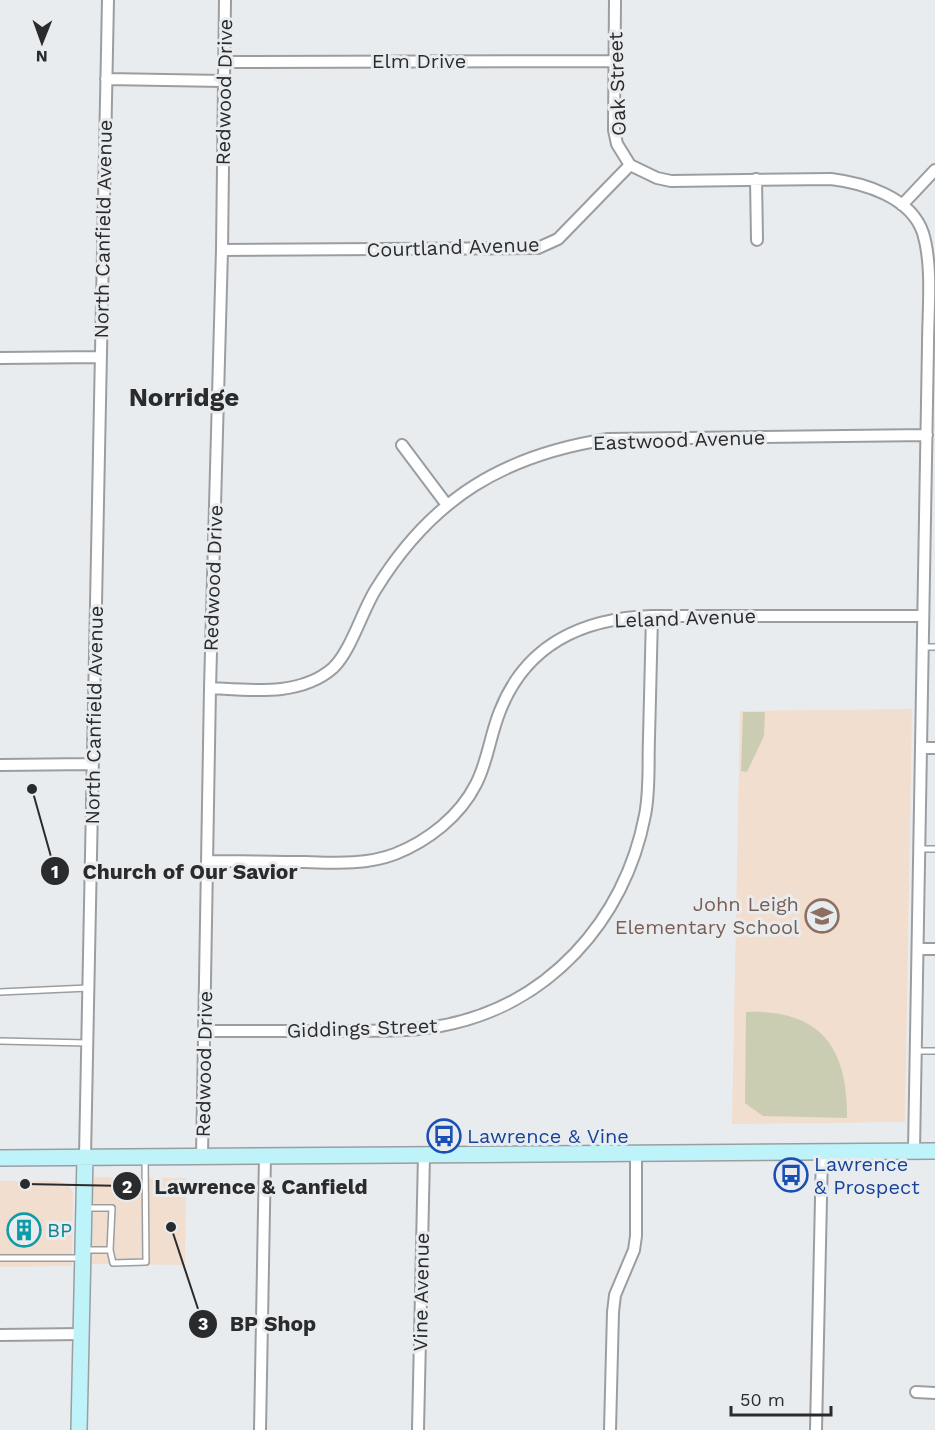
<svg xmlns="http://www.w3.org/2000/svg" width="935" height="1430" viewBox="0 0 935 1430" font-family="'Work Sans',sans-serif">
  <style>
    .commercial { fill: #f1dece }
    .green { fill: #cbcdb3 }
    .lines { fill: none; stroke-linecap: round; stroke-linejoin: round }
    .lane-casing { stroke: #9b9ea1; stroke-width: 8 }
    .street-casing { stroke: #9b9ea1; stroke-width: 14 }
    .secondary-casing { stroke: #9b9ea1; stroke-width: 18 }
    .lane { stroke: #fff; stroke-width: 5 }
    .street { stroke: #fff; stroke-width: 10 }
    .secondary { stroke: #bef3fa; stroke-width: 15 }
    .labels { text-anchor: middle; stroke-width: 6; stroke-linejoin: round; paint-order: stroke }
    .street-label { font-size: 20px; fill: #2a2b2c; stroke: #e9ecef }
    .education-label { font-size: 20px; fill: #785e54; stroke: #e9ecef; text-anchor: end }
    .transit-label { font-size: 20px; fill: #164399; stroke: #e9ecef; text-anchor: start }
    .culture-label { font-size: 20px; fill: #0d838f; stroke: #e9ecef; text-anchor: start }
    .district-label { font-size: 26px; font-weight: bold; fill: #2a2b2c; stroke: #e9ecef }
    .leader { fill: none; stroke: #2a2b2c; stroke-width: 2 }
    .callout-dot { fill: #2a2b2c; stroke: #e9ecef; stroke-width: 2 }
    .mark-label { font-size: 18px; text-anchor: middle; font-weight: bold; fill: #fff }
    .callout-label { font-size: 21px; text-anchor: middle; font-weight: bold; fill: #2a2b2c; stroke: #e9ecef; stroke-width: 6; stroke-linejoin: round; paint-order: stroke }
  </style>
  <rect width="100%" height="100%" fill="#e9ecef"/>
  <path class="commercial" d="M 912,709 L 905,1122 L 732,1124 L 740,711 Z
    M 93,1177 L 186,1178 L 185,1265 L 92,1264 Z
    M 0,1181 L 58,1181 L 69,1185 L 73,1193 L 72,1266 L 0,1267 Z"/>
  <path class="green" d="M 743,712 L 765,712 L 764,736 L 747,772 L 741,771 Z
    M 746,1012 C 820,1009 848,1047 847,1118 L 763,1116 L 745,1103 Z"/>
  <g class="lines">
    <defs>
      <path id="lane" d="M 923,647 L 935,647
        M 920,849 L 935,849
        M 0,992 L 88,988
        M 0,1041 L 87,1043
        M 916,1051 L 935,1051
        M 84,1250 L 110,1250 L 112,1208 L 86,1208
        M 110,1250 L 113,1263 L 146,1262 L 145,1160
        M 0,1258 L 82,1258"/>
      <path id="street" d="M 615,0 L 614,130 L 617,144 L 630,165 L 657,178 L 671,181 L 831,179 C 864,183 911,197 923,233 C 933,266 928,311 928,345 L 914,1151
        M 224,62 L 614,61
        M 106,79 L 224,81
        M 756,179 L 757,240
        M 902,205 L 935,170
        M 222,250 L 538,248 L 558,239 L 630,165
        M 0,358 L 101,357
        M 402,445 L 447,505
        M 210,688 C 250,690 300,697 333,668 C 351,651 362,611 376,589 C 432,498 504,455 608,439 L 927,435
        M 921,748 L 935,748
        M 0,765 L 92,764
        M 209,861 C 241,861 273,862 305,862 C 335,863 366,865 395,854 C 428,841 460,816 476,784 C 488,761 490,735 500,711 C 526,644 584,618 652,616 L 923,616
        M 918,949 L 935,949
        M 204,1031 C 251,1031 298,1031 345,1031 C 376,1030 408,1032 440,1026 C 547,1007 625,921 645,815 C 650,790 648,764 649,738 C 650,697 651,657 652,616
        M 202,1156 L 210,688 L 222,250 L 225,0
        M 85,1157 L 108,0
        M 0,1335 L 81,1334
        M 916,1392 L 935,1393
        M 260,1430 L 265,1156
        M 418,1430 L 424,1155
        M 610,1430 L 613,1312 L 615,1295 L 634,1250 L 636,1236 L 636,1153
        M 816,1430 L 822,1152"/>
      <path id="secondary" d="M 0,1158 L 935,1151
        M 79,1430 L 85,1157"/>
    </defs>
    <use href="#lane" class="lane-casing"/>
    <use href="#street" class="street-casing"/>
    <use href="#secondary" class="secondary-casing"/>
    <use href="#lane" class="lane"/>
    <use href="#street" class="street"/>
    <use href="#secondary" class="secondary"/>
  </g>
  <defs>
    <symbol id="school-ring" viewBox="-11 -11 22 22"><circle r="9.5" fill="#e9ecef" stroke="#8d6e63" stroke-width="1.5"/><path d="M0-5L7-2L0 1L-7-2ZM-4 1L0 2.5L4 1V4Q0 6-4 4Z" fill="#8d6e63"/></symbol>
    <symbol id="bus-ring" viewBox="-11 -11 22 22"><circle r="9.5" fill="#e9ecef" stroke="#1a4fb4" stroke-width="1.5"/><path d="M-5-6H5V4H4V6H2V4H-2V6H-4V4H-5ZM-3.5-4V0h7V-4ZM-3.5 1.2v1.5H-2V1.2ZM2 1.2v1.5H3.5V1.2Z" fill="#1a4fb4"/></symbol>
    <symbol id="building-ring" viewBox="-11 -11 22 22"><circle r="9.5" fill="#e9ecef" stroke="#0f9aa8" stroke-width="1.5"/><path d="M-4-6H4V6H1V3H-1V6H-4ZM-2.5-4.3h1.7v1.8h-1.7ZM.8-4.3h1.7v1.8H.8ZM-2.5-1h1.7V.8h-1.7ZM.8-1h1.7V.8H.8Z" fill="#0f9aa8"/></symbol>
  </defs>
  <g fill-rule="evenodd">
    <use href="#school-ring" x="803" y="897" width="38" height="38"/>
    <use href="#bus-ring" x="425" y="1117" width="38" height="38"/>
    <use href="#bus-ring" x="772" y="1156" width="38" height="38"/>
    <use href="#building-ring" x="5" y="1211" width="38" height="38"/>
  </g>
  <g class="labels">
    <g class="street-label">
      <text x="419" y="68">Elm Drive</text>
      <text transform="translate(617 84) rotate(-92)" y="7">Oak Street</text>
      <text transform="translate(224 92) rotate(-89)" y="7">Redwood Drive</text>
      <text transform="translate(103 229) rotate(-89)" y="7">North Canfield Avenue</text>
      <text transform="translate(453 247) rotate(-2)" y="7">Courtland Avenue</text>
      <text transform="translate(679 440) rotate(-2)" y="7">Eastwood Avenue</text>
      <text transform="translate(213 578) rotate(-88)" y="7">Redwood Drive</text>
      <text transform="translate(685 618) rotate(-2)" y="7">Leland Avenue</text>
      <text transform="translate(94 715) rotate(-89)" y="7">North Canfield Avenue</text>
      <text transform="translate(362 1028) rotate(-2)" y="7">Giddings Street</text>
      <text transform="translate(204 1064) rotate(-89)" y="7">Redwood Drive</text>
      <text transform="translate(421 1292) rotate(-89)" y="7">Vine Avenue</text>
    </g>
    <g class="education-label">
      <text x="799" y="911">John Leigh<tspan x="799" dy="23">Elementary School</tspan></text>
    </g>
    <g class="transit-label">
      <text x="467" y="1143">Lawrence &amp; Vine</text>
      <text x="814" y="1171">Lawrence<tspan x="814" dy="23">&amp; Prospect</tspan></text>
    </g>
    <g class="culture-label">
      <text x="47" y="1237">BP</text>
    </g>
    <g class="district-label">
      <text x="184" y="406">Norridge</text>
    </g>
  </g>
  <path class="leader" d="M32 789L55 871M25 1184L127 1186M171 1227L203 1324"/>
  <g class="callout-dot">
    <circle cx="32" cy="789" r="6"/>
    <circle cx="25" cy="1184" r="6"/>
    <circle cx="171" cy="1227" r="6"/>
    <circle cx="55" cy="871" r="15"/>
    <circle cx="127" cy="1186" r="15"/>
    <circle cx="203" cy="1324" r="15"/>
  </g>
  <g class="mark-label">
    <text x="55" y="878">1</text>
    <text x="127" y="1193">2</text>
    <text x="203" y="1330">3</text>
  </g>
  <g class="callout-label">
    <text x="190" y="879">Church of Our Savior</text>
    <text x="261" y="1194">Lawrence &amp; Canfield</text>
    <text x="273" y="1331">BP Shop</text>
  </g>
  <g transform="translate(42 42) rotate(181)" stroke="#e9ecef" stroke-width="4.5" paint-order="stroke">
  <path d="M0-4.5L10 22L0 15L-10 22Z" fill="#2a2b2c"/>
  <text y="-9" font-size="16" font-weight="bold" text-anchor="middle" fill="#2a2b2c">N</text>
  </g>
  <path d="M731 1406v9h100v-9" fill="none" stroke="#2a2b2c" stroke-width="3"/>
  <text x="740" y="1406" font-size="18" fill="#2a2b2c" stroke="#e9ecef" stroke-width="4.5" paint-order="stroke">50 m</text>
</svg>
